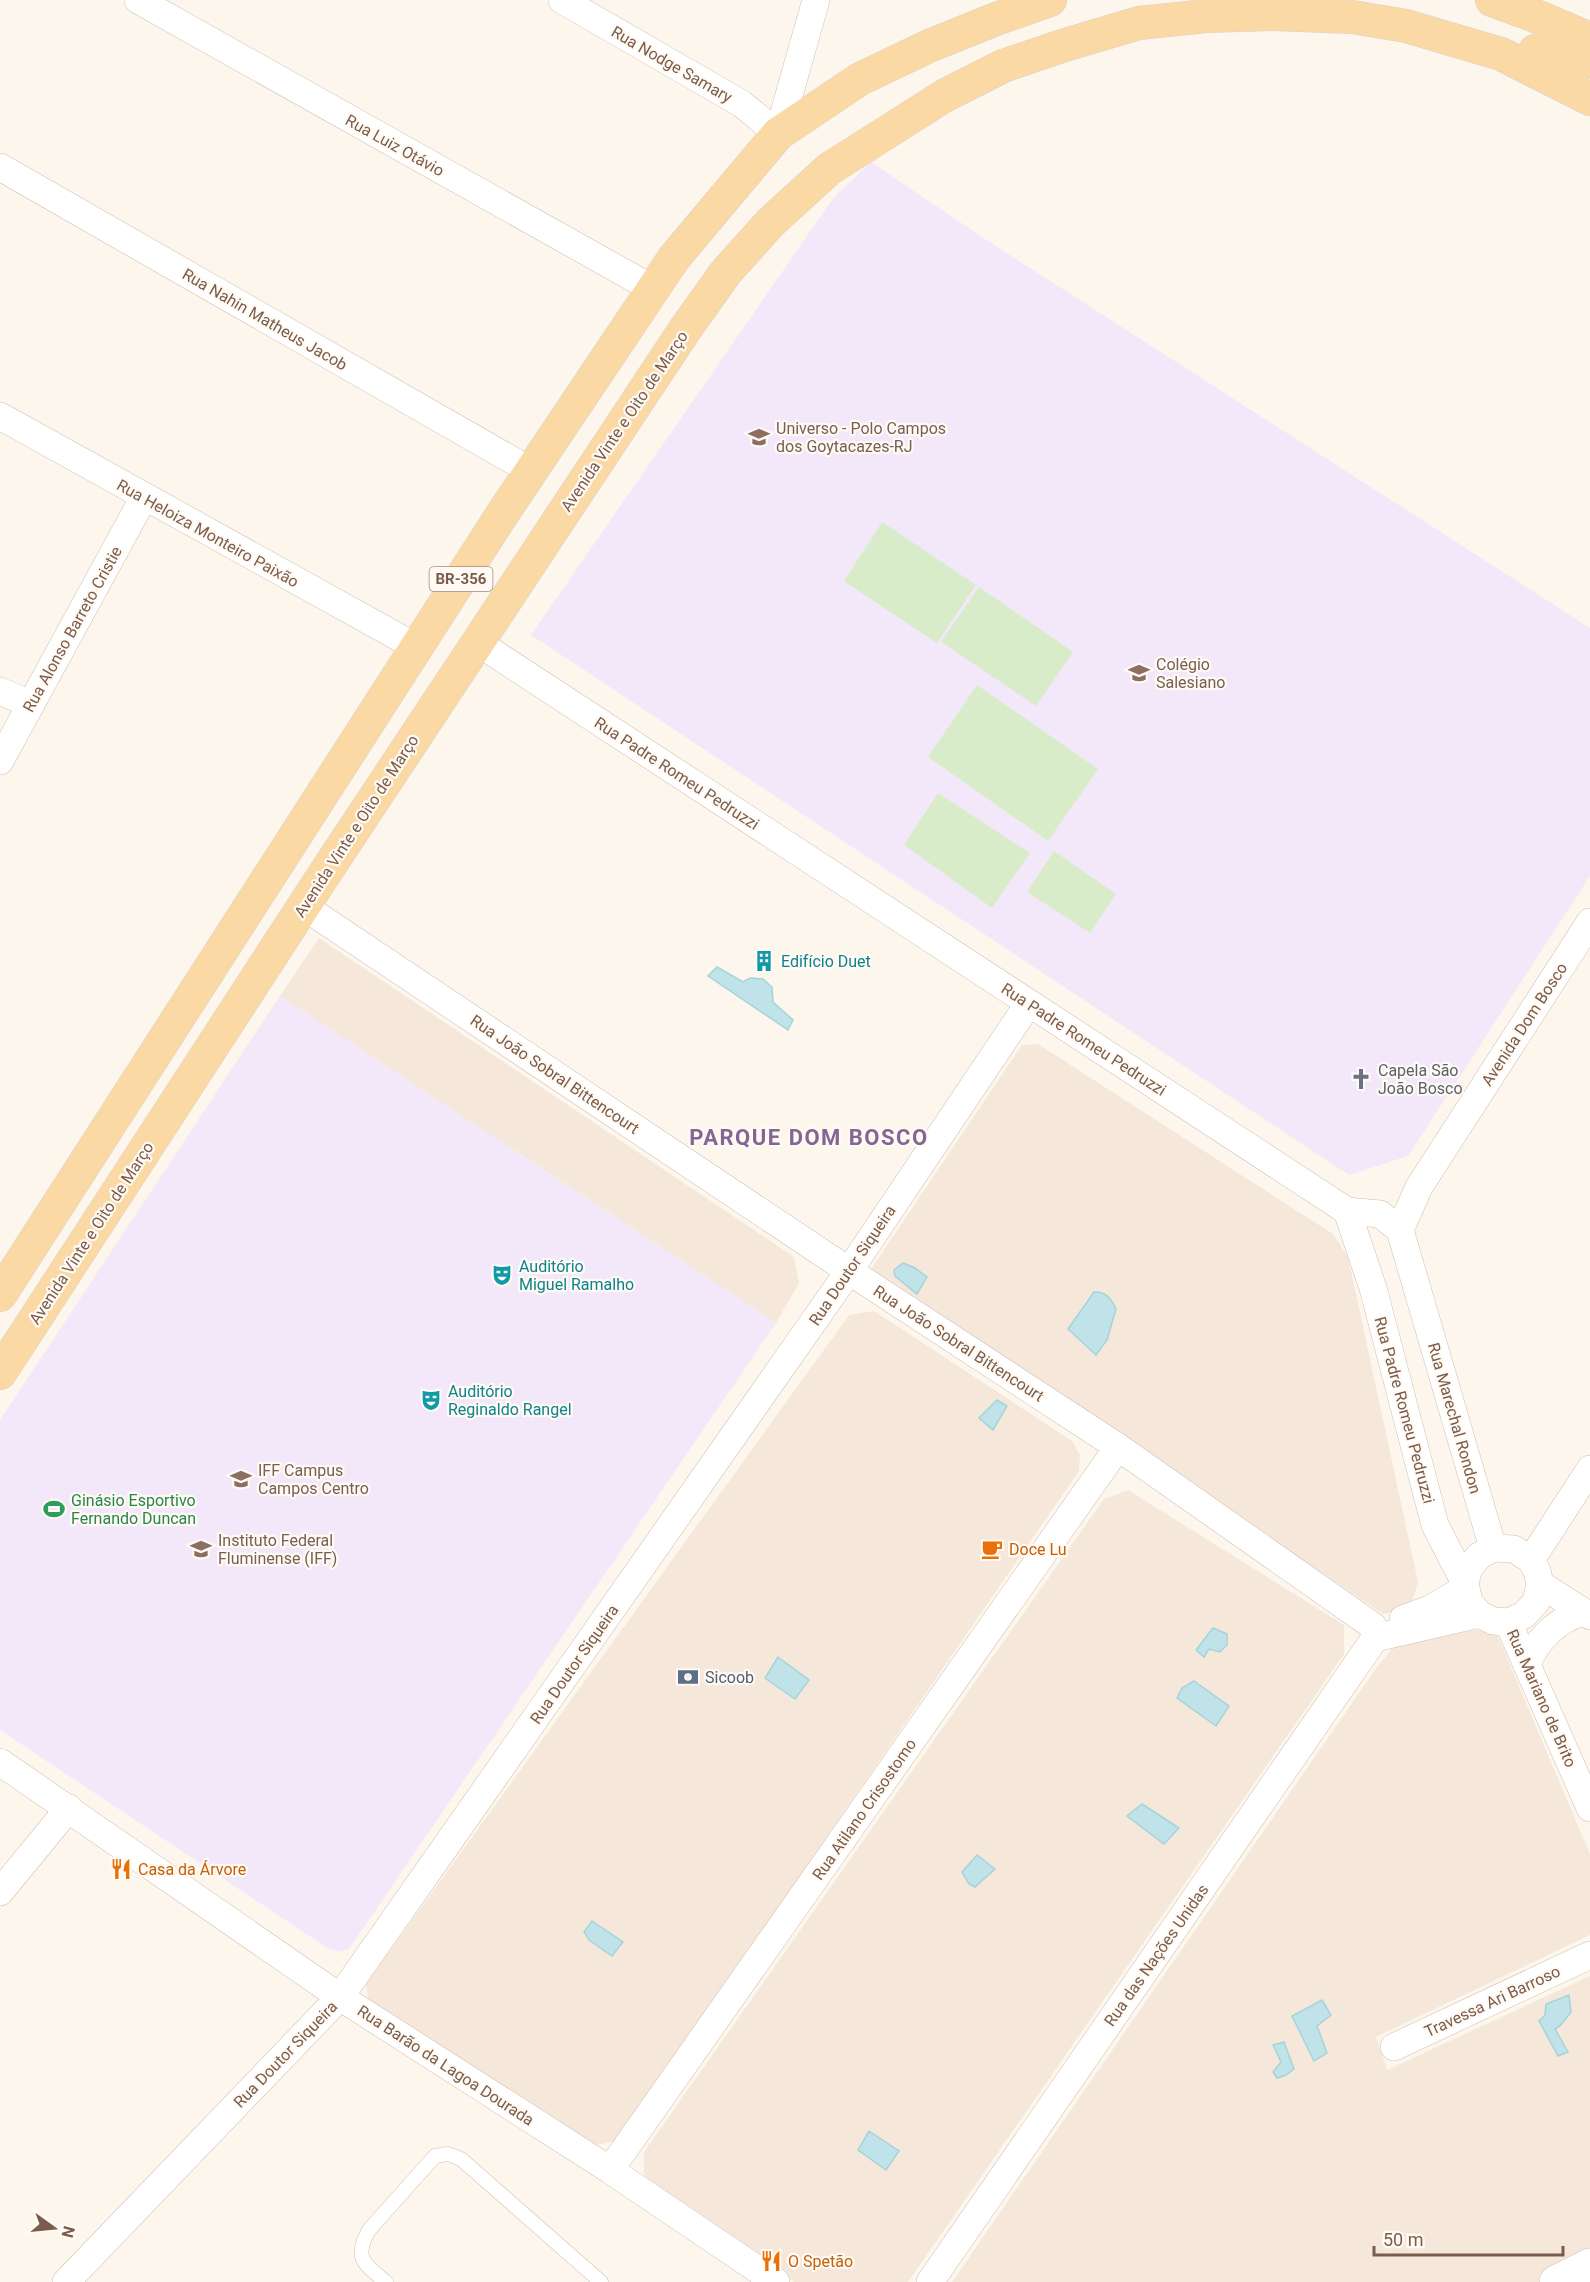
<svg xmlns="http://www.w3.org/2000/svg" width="1590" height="2282" viewBox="0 0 1590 2282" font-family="Roboto,sans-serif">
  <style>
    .residential { fill: #f5e8da }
    .education { fill: #f3e8fa }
    .green { fill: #d8ecc9 }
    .water { fill: #bfe3e8; stroke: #a5d3da; stroke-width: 1.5 }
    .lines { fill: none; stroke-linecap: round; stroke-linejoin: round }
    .lane-casing { stroke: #d1beb0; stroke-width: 15 }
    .street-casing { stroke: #d1beb0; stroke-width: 28 }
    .secondary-casing { stroke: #d6c0b0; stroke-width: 34 }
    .primary-casing { stroke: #dad1cd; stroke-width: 34 }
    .lane { stroke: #fff; stroke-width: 14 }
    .street { stroke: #fff; stroke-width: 27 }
    .secondary { stroke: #fff; stroke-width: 33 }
    .primary { stroke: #fbd9a5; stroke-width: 33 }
    .labels { text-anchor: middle; stroke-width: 4.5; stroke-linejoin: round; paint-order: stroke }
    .shield { fill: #fffaf3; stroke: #a28b7f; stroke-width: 1.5 }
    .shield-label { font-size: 15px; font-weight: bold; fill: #7a5c4d }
    .street-label { font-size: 16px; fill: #7a5c4d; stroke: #fffaf3 }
    .education-label { font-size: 16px; fill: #785e54; stroke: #fffaf3; text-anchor: start }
    .culture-label { font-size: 16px; fill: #0d838f; stroke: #fffaf3; text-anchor: start }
    .worship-label { font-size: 16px; fill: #5b616d; stroke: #fffaf3; text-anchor: start }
    .leisure-label { font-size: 16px; fill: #27864d; stroke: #fffaf3; text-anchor: start }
    .food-label { font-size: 16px; fill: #c56008; stroke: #fffaf3; text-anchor: start }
    .service-label { font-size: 16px; fill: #4e5e75; stroke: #fffaf3; text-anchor: start }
    .district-label { font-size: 22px; font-weight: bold; letter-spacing: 1.5px; fill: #846695; stroke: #fffaf3 }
  </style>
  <rect width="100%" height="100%" fill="#fdf6ec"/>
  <path class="residential" d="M 319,938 L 794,1257 L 799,1283 L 776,1323 L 280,996 Z
    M 1038,1044 L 1333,1234 L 1348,1257 L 1418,1582 L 1413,1600 L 1402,1610 L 1383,1614 L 871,1269 L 1022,1045 Z
    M 874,1311 L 1072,1441 L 1080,1455 L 1079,1471 L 617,2141 L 590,2146 L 369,2006 L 366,1984 L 849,1315 Z
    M 1128,1490 L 1344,1625 L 1344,1654 L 908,2282 L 794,2282 L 644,2176 L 644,2152 L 1104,1499 Z
    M 1476,1630 L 1496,1632 L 1590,1854 L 1590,1935 L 1376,2037 L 1387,2070 L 1590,1976 L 1590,2273 L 1571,2282 L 952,2282 L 1377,1667 L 1395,1645 Z"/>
  <path class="education" d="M 871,162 L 985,239 L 1590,628 L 1590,876 L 1408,1156 L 1349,1175 L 531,635 L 834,197 Z
    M 280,996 L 776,1323 L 349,1949 L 342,1952 L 329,1949 L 0,1730 L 0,1420 Z"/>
  <path class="green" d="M 882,522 L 976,585 L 937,643 L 844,581 Z
    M 979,587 L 1073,652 L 1036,706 L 941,642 Z
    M 977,685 L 1098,769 L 1048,841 L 928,757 Z
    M 938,793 L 1030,853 L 992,908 L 904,845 Z
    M 1054,851 L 1116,894 L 1090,933 L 1027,892 Z"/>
  <path class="water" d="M 717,967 L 743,982 L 750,978 L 763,979 L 772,987 L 773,1002 L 793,1020 L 788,1030 L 708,976 Z
    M 903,1263 L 915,1268 L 927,1277 L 917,1294 L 895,1276 L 894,1270 Z
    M 1094,1292 C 1106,1291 1111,1299 1116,1309 L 1107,1340 L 1096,1355 L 1068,1329 Z
    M 997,1400 L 1007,1406 L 993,1430 L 979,1418 Z
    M 1213,1628 L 1227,1634 L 1227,1645 L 1220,1652 L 1209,1649 L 1204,1657 L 1196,1650 Z
    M 778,1657 L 809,1680 L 795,1699 L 765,1678 Z
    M 1194,1681 L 1229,1706 L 1216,1726 L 1177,1698 L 1182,1688 Z
    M 1142,1804 L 1179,1828 L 1164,1844 L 1127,1816 Z
    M 977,1855 L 995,1869 L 975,1887 L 969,1884 L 962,1872 Z
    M 592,1921 L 623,1942 L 612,1956 L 589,1940 L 584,1932 Z
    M 1569,1995 L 1571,2012 L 1560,2026 L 1555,2029 L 1568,2052 L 1558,2056 L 1539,2021 L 1545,2015 L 1546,2004 Z
    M 1322,2000 L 1331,2015 L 1317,2026 L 1327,2053 L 1314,2061 L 1292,2016 Z
    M 1284,2042 L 1294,2069 L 1286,2075 L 1277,2078 L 1273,2072 L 1281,2062 L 1273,2045 Z
    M 869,2131 L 899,2151 L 886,2170 L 858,2150 Z"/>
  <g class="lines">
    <defs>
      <path id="lane" d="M 386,2282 C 364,2264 353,2258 369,2230 L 435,2156 L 448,2154 L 461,2159 L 601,2282"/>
      <path id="street" d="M 138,0 L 653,289
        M 562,0 L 742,104 L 778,134 L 816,0
        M 0,167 L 531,471
        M 0,416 L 418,648
        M 477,642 L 1347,1211 L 1373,1288 L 1435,1525 L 1465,1583 L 1469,1602 L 1479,1614 L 1493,1621 L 1508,1622 L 1524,1615 L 1536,1602 L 1540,1584 L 1537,1571 L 1531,1560 L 1514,1549 L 1493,1548 L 1479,1556 L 1469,1568 L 1465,1583
        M 0,691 L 30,704
        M 0,761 L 144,497
        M 303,906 L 849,1271 L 1118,1447 L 1373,1626
        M 1347,1211 L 1380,1214 L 1400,1230 L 1493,1548
        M 1400,1230 L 1419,1187 L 1590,922
        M 1531,1560 L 1590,1469
        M 1540,1584 L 1590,1616
        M 1403,1619 L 1430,1609 L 1466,1588
        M 1508,1622 L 1590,1808
        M 1375,1638 L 1479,1614
        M 1527,1664 C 1537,1640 1557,1619 1584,1612
        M 0,1762 L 340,1997 L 610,2170 L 776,2282
        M 0,1892 L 69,1808
        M 1394,2047 L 1590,1955
        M 610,2170 L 1118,1447
        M 66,2282 L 340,1997 L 849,1271 L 1029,1003
        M 930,2282 L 1375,1638 L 1373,1626"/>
      <path id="secondary" d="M 1556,2282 L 1590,2265"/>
      <path id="primary" d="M 1492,0 L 1546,20 L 1590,39
        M 1535,51 L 1568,66 L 1578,66 L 1590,54
        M 0,1295 L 503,513 L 674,258 L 778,134 L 860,79 L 929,46 L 996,19 L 1050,0
        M 0,1373 L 327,870 L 686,328 L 726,272 L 770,223 L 829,169 L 944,96 L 1003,66 L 1065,45 L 1139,23 L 1206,16 L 1274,14 L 1352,17 L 1406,26 L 1501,54 L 1590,99"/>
    </defs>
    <use href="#lane" class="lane-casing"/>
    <use href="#street" class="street-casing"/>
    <use href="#secondary" class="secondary-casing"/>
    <use href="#primary" class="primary-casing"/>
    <use href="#lane" class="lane"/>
    <use href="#street" class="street"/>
    <use href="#secondary" class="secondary"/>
    <use href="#primary" class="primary"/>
  </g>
  <defs>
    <symbol id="university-bare" viewBox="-9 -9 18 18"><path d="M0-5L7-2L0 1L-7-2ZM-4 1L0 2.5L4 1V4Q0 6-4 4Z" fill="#8d6e63" stroke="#fffaf3" stroke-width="2.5" paint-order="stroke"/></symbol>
    <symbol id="school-bare" viewBox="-9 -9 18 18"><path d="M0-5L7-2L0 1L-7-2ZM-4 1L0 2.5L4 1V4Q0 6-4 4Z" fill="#8d6e63" stroke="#fffaf3" stroke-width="2.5" paint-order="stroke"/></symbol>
    <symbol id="building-bare" viewBox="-9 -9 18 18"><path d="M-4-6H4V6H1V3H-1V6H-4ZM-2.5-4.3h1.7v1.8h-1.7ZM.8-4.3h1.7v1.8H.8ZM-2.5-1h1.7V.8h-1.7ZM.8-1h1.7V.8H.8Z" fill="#0f9aa8" stroke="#fffaf3" stroke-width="2.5" paint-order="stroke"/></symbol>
    <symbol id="church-bare" viewBox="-9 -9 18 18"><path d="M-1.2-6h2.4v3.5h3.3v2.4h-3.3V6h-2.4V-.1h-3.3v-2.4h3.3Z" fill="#6b7280" stroke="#fffaf3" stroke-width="2.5" paint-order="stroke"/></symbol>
    <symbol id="theatre-bare" viewBox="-9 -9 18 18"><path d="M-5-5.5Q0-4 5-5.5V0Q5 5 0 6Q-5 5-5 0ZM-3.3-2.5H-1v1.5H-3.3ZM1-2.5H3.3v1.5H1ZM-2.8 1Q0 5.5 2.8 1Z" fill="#0f9aa8" stroke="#fffaf3" stroke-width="2.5" paint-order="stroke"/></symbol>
    <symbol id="stadium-bare" viewBox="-9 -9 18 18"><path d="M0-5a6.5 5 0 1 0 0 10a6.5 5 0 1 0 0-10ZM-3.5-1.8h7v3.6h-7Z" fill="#2e9e5b" stroke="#fffaf3" stroke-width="2.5" paint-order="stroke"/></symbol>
    <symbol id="cafe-bare" viewBox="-9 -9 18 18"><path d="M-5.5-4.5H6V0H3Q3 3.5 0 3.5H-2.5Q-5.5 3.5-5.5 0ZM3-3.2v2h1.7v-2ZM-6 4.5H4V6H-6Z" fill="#e8710a" stroke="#fffaf3" stroke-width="2.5" paint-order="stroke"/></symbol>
    <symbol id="bank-bare" viewBox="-9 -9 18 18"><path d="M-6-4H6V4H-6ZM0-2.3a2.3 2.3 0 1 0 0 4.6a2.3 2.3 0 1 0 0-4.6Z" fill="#5c6f8a" stroke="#fffaf3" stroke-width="2.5" paint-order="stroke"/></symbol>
    <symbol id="restaurant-bare" viewBox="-9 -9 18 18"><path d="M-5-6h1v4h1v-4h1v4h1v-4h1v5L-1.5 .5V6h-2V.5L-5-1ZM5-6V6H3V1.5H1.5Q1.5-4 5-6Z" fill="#e8710a" stroke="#fffaf3" stroke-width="2.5" paint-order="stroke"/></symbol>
  </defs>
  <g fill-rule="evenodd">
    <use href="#university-bare" x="744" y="422" width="30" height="30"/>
    <use href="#school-bare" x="1124" y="658" width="30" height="30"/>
    <use href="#building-bare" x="749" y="946" width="30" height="30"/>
    <use href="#church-bare" x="1346" y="1064" width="30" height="30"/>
    <use href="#theatre-bare" x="487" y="1260" width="30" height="30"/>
    <use href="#theatre-bare" x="416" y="1385" width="30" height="30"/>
    <use href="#university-bare" x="226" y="1464" width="30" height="30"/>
    <use href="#stadium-bare" x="39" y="1494" width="30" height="30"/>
    <use href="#university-bare" x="186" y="1534" width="30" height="30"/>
    <use href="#cafe-bare" x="977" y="1534" width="30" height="30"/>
    <use href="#bank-bare" x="673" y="1662" width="30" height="30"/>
    <use href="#restaurant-bare" x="106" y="1854" width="30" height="30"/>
    <use href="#restaurant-bare" x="756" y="2246" width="30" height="30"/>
  </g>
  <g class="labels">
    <rect class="shield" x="429.5" y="567" width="63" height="24" rx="4.5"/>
    <g class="shield-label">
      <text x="461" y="584">BR-356</text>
    </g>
    <g class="street-label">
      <text transform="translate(672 64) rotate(30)" y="6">Rua Nodge Samary</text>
      <text transform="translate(395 145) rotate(29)" y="6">Rua Luiz Otávio</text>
      <text transform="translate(265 319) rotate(30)" y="6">Rua Nahin Matheus Jacob</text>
      <text transform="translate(624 421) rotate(-56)" y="6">Avenida Vinte e Oito de Março</text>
      <text transform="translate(208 533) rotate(29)" y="6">Rua Heloiza Monteiro Paixão</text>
      <text transform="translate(72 629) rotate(-61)" y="6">Rua Alonso Barreto Cristie</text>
      <text transform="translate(677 773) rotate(33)" y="6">Rua Padre Romeu Pedruzzi</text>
      <text transform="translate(356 826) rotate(-57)" y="6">Avenida Vinte e Oito de Março</text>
      <text transform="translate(1524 1024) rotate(-57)" y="6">Avenida Dom Bosco</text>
      <text transform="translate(1084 1039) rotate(33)" y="6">Rua Padre Romeu Pedruzzi</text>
      <text transform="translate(555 1074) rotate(34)" y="6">Rua João Sobral Bittencourt</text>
      <text transform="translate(91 1233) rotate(-57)" y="6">Avenida Vinte e Oito de Março</text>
      <text transform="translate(852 1265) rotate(-56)" y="6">Rua Doutor Siqueira</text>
      <text transform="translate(959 1343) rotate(33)" y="6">Rua João Sobral Bittencourt</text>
      <text transform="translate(1405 1410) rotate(75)" y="6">Rua Padre Romeu Pedruzzi</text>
      <text transform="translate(1455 1418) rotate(74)" y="6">Rua Marechal Rondon</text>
      <text transform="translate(574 1664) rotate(-55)" y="6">Rua Doutor Siqueira</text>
      <text transform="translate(1542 1698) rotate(66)" y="6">Rua Mariano de Brito</text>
      <text transform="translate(864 1809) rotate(-55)" y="6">Rua Atilano Crisostomo</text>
      <text transform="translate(1156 1955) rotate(-55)" y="6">Rua das Nações Unidas</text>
      <text transform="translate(1492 2001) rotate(-25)" y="6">Travessa Ari Barroso</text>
      <text transform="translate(285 2054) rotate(-46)" y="6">Rua Doutor Siqueira</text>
      <text transform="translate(446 2065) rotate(33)" y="6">Rua Barão da Lagoa Dourada</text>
    </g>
    <g class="education-label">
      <text x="776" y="434">Universo - Polo Campos<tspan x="776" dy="18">dos Goytacazes-RJ</tspan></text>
      <text x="1156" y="670">Colégio<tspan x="1156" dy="18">Salesiano</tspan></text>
      <text x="258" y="1476">IFF Campus<tspan x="258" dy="18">Campos Centro</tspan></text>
      <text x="218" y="1546">Instituto Federal<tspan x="218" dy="18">Fluminense (IFF)</tspan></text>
    </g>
    <g class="culture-label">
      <text x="781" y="967">Edifício Duet</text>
      <text x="519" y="1272">Auditório<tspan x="519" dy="18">Miguel Ramalho</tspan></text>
      <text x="448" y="1397">Auditório<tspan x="448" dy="18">Reginaldo Rangel</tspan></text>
    </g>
    <g class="worship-label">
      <text x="1378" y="1076">Capela São<tspan x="1378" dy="18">João Bosco</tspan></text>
    </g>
    <g class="leisure-label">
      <text x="71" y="1506">Ginásio Esportivo<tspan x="71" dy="18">Fernando Duncan</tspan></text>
    </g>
    <g class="food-label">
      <text x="1009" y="1555">Doce Lu</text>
      <text x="138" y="1875">Casa da Árvore</text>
      <text x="788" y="2267">O Spetão</text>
    </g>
    <g class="service-label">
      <text x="705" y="1683">Sicoob</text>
    </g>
    <g class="district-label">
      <text x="809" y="1145">PARQUE DOM BOSCO</text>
    </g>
  </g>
  <g transform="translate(54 2228) rotate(105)" stroke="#fffaf3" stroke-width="4.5" paint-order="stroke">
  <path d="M0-4.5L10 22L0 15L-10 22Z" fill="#7a5c4d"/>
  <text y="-9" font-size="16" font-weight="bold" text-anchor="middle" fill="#7a5c4d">N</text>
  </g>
  <path d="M1374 2246v9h189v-9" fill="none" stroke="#7a5c4d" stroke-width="3"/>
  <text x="1383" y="2246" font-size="18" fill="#7a5c4d" stroke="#fffaf3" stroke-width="4.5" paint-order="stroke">50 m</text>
</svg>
